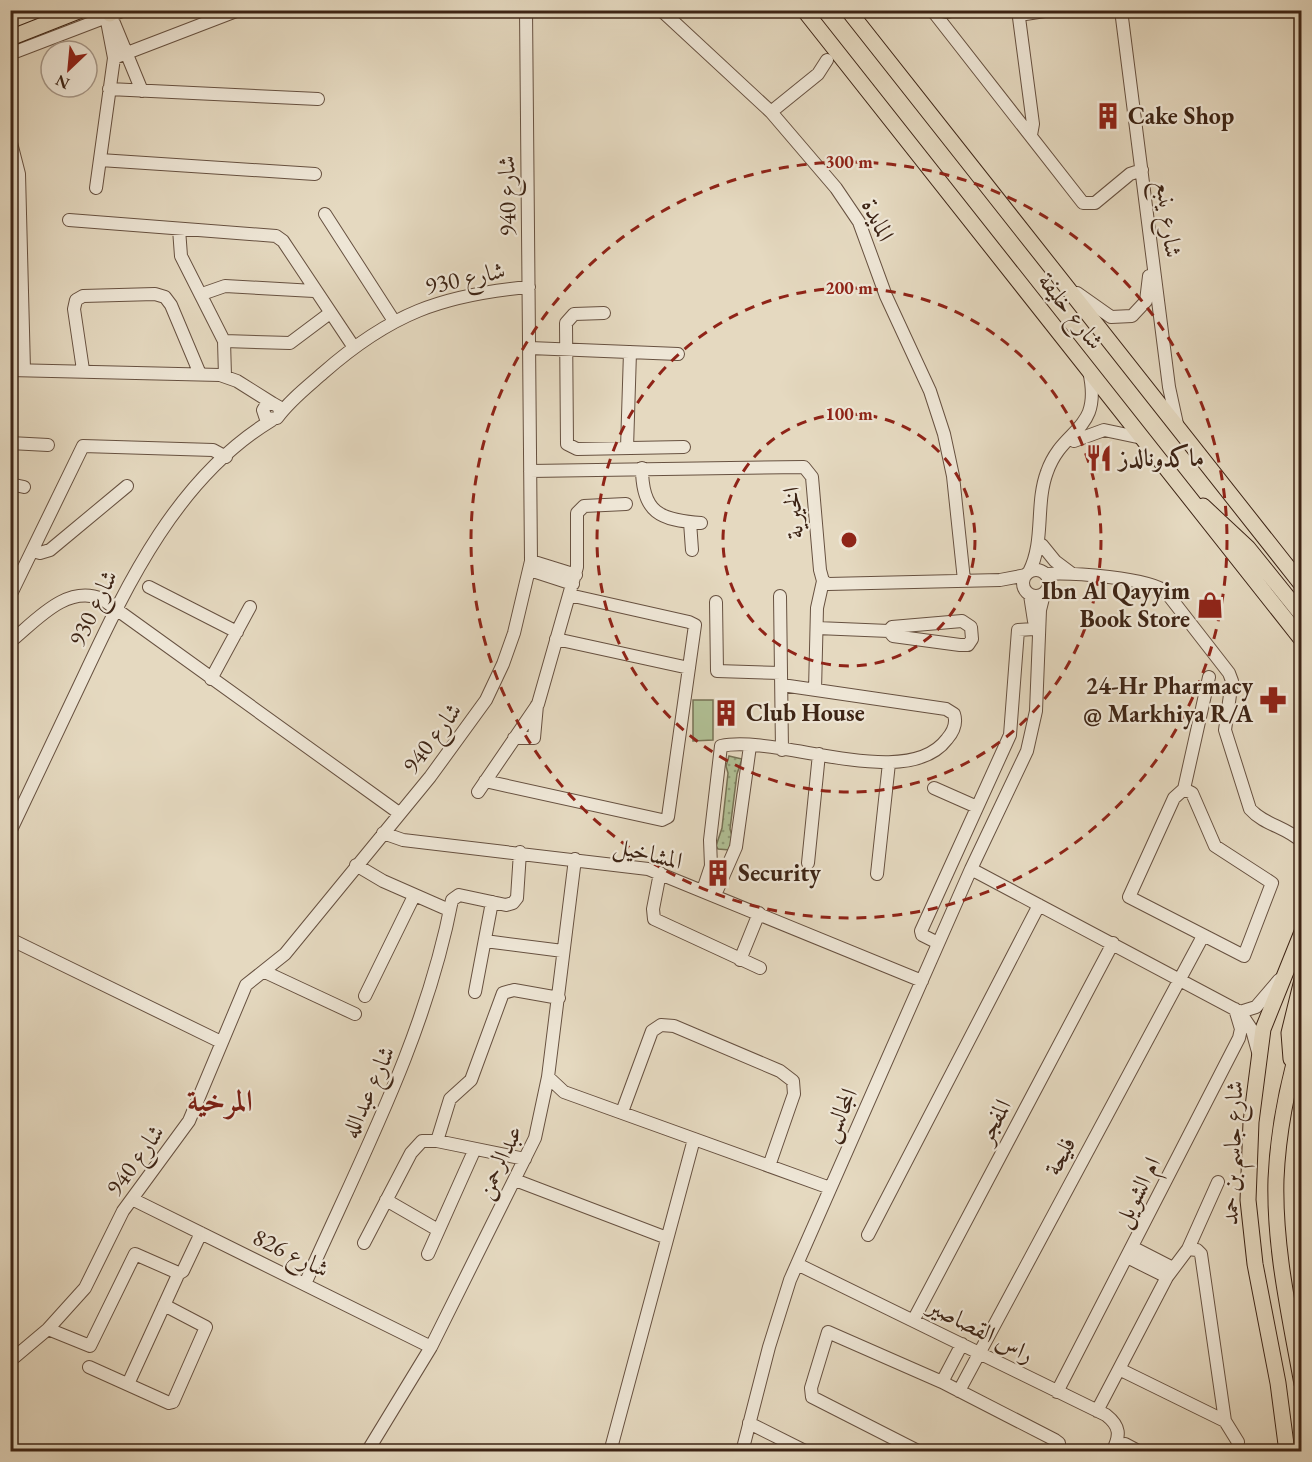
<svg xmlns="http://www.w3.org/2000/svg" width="1312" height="1462" viewBox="0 0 1312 1462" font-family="'EB Garamond',Amiri,serif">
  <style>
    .green { fill: url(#green-dots); stroke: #777255; stroke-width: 1.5 }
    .pitch { fill: #b1c095; stroke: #777255; stroke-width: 1.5 }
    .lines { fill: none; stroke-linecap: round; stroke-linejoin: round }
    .minor-casing { stroke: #675140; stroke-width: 14 }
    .major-casing { stroke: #3d2415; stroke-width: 17 }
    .minor { stroke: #eee6d6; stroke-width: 12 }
    .major { stroke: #e5d9c0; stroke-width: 15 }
    .ring { fill: none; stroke: #8f2418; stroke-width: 3; stroke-dasharray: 10 8 }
    .labels { text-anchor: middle; stroke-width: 4.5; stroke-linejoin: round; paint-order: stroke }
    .poi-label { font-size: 24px; font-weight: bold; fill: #3d2415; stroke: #eee6d6; text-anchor: start }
    .street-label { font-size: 24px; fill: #3d2415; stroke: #eee6d6 }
    .district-label { font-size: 30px; font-weight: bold; fill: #7a1f14; stroke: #eee6d6 }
    .centre { fill: #8f2418; stroke: #eee6d6; stroke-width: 3 }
    .ring-label { font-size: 18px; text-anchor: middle; font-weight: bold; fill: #8f2418; stroke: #eee6d6; stroke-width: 4.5; stroke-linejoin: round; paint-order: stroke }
  </style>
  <defs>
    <pattern id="green-dots" width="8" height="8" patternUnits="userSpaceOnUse" patternTransform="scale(1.5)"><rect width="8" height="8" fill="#b1c095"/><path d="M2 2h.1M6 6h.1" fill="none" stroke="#919c78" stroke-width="1.8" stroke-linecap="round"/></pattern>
  </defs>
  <rect width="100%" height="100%" fill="#e5d9c0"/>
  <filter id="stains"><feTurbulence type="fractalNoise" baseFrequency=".00333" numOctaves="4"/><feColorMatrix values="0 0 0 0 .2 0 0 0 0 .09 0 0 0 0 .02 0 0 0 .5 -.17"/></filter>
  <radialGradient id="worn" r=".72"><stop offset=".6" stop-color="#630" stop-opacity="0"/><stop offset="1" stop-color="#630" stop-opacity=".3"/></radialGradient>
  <path class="green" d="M 729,756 L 742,759 L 737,774 L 730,829 L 733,839 L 730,850 L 718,849 L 716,846 L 722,828 L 728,773 L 726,766 Z"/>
  <path class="pitch" d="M 693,700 L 713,700 L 713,740 L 693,741 Z"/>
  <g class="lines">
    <defs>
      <path id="minor" d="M 661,10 L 771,112 L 836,188 L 859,222 L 886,296 L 930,391 L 944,434 L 953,476 L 964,580
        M 932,10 L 1083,203 L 1095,203 L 1130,174 L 1142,170
        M 1018,10 L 1033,124 L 1031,135
        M 1121,10 L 1169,387 L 1177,424
        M 935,14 L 956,10
        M 1019,15 L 1051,10
        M 114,23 L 142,91
        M 10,54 L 125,10
        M 114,58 L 239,10
        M 109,89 L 318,99
        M 771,112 L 818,74 L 827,60
        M 10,139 L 19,174 L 24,370
        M 100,160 L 315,174
        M 96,188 L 114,58 L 106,16
        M 325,214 L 394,321
        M 69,220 L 276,236 L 283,241 L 353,346
        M 179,229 L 181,256 L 224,341 L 290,343 L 330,313
        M 1077,293 L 1111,317 L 1132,316 L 1146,301 L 1149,276
        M 202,294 L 225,286 L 314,291
        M 604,313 L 574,314 L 566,323 L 567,444 L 577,449 L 684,447
        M 224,341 L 225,376
        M 530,348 L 678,354
        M 10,370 L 220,375 L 237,381 L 272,403
        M 83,370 L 74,309 L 76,300 L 83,296 L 155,294 L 165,297 L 171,305 L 200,374
        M 280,414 L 279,407 L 272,403 L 266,405 L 263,410 L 266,419 L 277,418 C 289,401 307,387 323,373 C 390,314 441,295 529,287
        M 1074,441 L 1104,430 L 1142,438
        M 10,443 L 48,445
        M 627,448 L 630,352
        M 642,468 C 642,513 660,520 701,523
        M 530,471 L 804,467 L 812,477 L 820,570 L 823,581 L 828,584 L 1000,580 L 1026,575
        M 10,484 L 24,487
        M 690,522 L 692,550
        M 1042,545 L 1055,561 L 1071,573
        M 33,551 L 40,553 L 50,550 L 127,486
        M 531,561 L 576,575
        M1023 583a13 13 0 1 1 26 0a13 13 0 1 1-26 0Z
        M 530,570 L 573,584
        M 1029,572 C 1045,541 1035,504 1047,472 C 1063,426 1103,433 1089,371
        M 1046,574 C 1070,572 1150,578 1166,592 L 1229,673 L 1232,681 L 1225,730 L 1250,809 C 1264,825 1287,827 1302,842
        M 149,587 L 237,632
        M 1030,595 L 1034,621
        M 10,596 L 83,446 L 213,450 L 226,457
        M 780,596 L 782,750
        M 716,602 L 717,671 L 781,673
        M 817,628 L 889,631 L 892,627 L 962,621 L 971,627 L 972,639 L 968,645 L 960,645 L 893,636 L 889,631
        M 556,639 L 689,668
        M 10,642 C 36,621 66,584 102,599 L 399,813
        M 211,679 L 250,607
        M 815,690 L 817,608 L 823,581
        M 514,738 L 534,738 L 537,705
        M 485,781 L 662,820 L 668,817 L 695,625 L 689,622 L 569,595
        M 934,788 L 977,807
        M 1184,789 L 1192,793 L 1215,846 L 1272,883 L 1244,956 L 1129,897 L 1174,798 L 1184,789 L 1209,677
        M 478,792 L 538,704 L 577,567 L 577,513 L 584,506 L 626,504
        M 10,832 C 35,780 59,729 83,678 C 128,582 178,477 272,420
        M 383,833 L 403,840 L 648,869 L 922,981
        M 808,863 L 819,754
        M 356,865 L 383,881 L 449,910
        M 971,869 L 1240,1012 L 1252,1030 L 1258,1052
        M 660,873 L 653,909 L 654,919 L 760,968
        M 877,874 L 889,763
        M 703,890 L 711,866 L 710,840 L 721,746 C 779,734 907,793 947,739 C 953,732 957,723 954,714 L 946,709 L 782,685
        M 715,895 L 736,847 L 750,746
        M 10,939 L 221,1042
        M 485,941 L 563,951
        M 938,943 L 922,935 L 921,931 L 1010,735 L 1018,630 L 1034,629
        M 740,960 L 759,913
        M 265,972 L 355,1014
        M 475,992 L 492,902
        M 365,996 L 414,896
        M 1240,1012 L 1256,1007 L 1279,980
        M 548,1077 L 564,1092 L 830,1188
        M 622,1112 L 652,1031 L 661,1025 L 674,1026 L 780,1071 L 793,1081 L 794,1094 L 769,1166
        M 437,1141 L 450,1099 L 471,1080 L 503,993 L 514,990 L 559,998
        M 515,1180 L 667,1238
        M 132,1199 L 431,1347
        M 386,1200 L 438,1230
        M 868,1235 L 1039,905
        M 364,1243 L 411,1153 L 422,1141 L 437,1141 L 525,1159
        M 1132,1247 L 1173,1268
        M 1188,1249 L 1218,1182
        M 428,1254 L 474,1151
        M 1127,1257 L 1167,1277
        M 797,1264 L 1106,1415 C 1120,1426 1121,1435 1112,1452
        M 178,1274 L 183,1271 L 201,1233
        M 305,1284 C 361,1158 426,1036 452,900 L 459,895 L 506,905 L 513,903 L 517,898 L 520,852
        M 914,1319 L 1113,943
        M 48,1329 L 90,1346 L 135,1254 L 176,1272 L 177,1277 L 128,1384
        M 10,1361 L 48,1329 L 85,1288 L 123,1211 L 189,1121 L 246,985 L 285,954 L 430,777 L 486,700 L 503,664 L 514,633 L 531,561 L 526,10
        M 89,1367 L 169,1403 L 173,1402 L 206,1327 L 164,1305
        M 942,1382 L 962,1344
        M 959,1391 L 1203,936
        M 1057,1392 L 1239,1038 L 1241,1029 L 1235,1009
        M 1097,1411 L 1119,1369
        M 1225,1421 L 1119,1369 L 1167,1277 L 1188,1249 L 1197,1250 L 1201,1254 L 1225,1421 L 1238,1442
        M 749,1423 L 807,1452
        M 1125,1444 L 1140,1452
        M 367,1452 L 431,1347 L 535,1138 L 548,1077 L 575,859
        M 610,1452 L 694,1139
        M 742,1452 L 769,1347 L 790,1280 L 971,869 L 1027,751 L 1036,711 L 1040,610 L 1044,594
        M 920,1452 L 812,1397 L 811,1388 L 828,1332 L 942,1382 L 1055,1440 L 1059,1443 L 1058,1452"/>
      <path id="major" d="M 804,10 L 1302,640
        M 848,10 L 1302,585
        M 110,14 L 115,10
        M 10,38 L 81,10
        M 1203,506 L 1248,548 L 1302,615
        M 1302,1035 C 1288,1082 1278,1131 1276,1179 C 1274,1248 1290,1317 1302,1384
        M 1291,1059 L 1289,1033 L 1302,980
        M 1287,1452 L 1278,1383 L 1255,1264 L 1248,1200 L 1251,1122 L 1263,1029 L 1302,932"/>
    </defs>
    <use href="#minor" class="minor-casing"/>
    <use href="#major" class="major-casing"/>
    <use href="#minor" class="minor"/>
    <use href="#major" class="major"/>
  </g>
  <g class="ring">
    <circle cx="849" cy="540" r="126"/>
    <circle cx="849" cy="540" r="252"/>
    <circle cx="849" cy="540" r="378"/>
  </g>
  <defs>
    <symbol id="building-bare" viewBox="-9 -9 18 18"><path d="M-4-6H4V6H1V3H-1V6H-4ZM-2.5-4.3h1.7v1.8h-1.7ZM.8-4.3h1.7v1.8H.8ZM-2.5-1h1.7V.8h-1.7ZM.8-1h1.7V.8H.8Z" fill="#8f2418" stroke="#eee6d6" stroke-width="2.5" paint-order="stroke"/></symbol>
    <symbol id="restaurant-bare" viewBox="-9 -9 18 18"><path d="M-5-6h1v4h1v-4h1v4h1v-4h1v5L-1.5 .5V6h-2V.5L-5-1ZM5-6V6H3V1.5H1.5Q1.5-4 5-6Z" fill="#8f2418" stroke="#eee6d6" stroke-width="2.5" paint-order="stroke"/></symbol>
    <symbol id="shop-bare" viewBox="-9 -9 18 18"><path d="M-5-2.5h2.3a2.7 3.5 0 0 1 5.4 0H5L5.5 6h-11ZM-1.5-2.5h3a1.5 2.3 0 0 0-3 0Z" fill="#8f2418" stroke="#eee6d6" stroke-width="2.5" paint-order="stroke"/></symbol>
    <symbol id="pharmacy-bare" viewBox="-9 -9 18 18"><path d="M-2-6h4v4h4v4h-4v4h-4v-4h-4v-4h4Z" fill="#8f2418" stroke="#eee6d6" stroke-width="2.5" paint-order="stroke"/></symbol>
  </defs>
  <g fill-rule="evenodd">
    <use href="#building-bare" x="1089" y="97" width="38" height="38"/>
    <use href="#restaurant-bare" x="1080" y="439" width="38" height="38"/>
    <use href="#shop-bare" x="1191" y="586" width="38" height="38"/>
    <use href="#pharmacy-bare" x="1254" y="681" width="38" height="38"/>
    <use href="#building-bare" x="707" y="694" width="38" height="38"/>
    <use href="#building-bare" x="699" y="854" width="38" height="38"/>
  </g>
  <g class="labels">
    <g class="poi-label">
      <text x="1128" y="124">Cake Shop</text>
      <text x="1119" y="466">ماكدونالدز</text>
      <text x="1190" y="599" text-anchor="end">Ibn Al Qayyim<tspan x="1190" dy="28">Book Store</tspan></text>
      <text x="1253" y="694" text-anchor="end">24-Hr Pharmacy<tspan x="1253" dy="28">@ Markhiya R/A</tspan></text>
      <text x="746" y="721">Club House</text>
      <text x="738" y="881">Security</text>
    </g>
    <g class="street-label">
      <text transform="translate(507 196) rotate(-91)" y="8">شارع 940</text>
      <text transform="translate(1169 219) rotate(83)" y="8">شارع ينبع</text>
      <text transform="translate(878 220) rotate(64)" y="8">المايدة</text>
      <text transform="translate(465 278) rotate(-12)" y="8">شارع 930</text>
      <text transform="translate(1071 311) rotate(52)" y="8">شارع خليفة</text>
      <text transform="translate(793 513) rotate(-95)" y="8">الخيرية</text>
      <text transform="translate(93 608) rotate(-64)" y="8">شارع 930</text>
      <text transform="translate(432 738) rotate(-53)" y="8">شارع 940</text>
      <text transform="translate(648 853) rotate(14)" y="8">المشاخيل</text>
      <text transform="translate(368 1092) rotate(-66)" y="8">شارع عبدالله</text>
      <text transform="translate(839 1115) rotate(-66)" y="8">المجالس</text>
      <text transform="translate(994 1121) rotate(-62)" y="8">المفجر</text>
      <text transform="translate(1232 1153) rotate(-88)" y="8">شارع جاسم بن حمد</text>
      <text transform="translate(1060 1156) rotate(-62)" y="8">فليحة</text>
      <text transform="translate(135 1160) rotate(-54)" y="8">شارع 940</text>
      <text transform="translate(499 1162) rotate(-65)" y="8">عبدالرحمن</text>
      <text transform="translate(1137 1192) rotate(-63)" y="8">ام الشويل</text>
      <text transform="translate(291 1253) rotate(26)" y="8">شارع 826</text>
      <text transform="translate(981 1330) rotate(27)" y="8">راس القصاصير</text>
    </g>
    <g class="district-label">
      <text x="220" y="1111">المرخية</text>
    </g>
  </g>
  <circle cx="849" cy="540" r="9" class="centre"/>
  <g class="ring-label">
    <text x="849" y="168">300 m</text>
    <text x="849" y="294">200 m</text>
    <text x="849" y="420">100 m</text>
  </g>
  <rect width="1312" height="1462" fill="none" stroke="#e5d9c0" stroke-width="36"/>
  <rect x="12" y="12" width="1288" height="1438" fill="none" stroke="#3d2415" stroke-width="3"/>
  <rect x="18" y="18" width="1276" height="1426" fill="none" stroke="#3d2415" stroke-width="1.5"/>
  <g transform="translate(69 69) rotate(206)"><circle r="28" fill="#eee6d6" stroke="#a79889" stroke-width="1.5"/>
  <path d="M0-4.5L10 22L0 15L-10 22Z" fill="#8f2418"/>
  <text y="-9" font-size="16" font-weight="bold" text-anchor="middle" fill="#3d2415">N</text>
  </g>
  <rect width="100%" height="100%" filter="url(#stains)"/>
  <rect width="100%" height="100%" fill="url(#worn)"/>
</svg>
